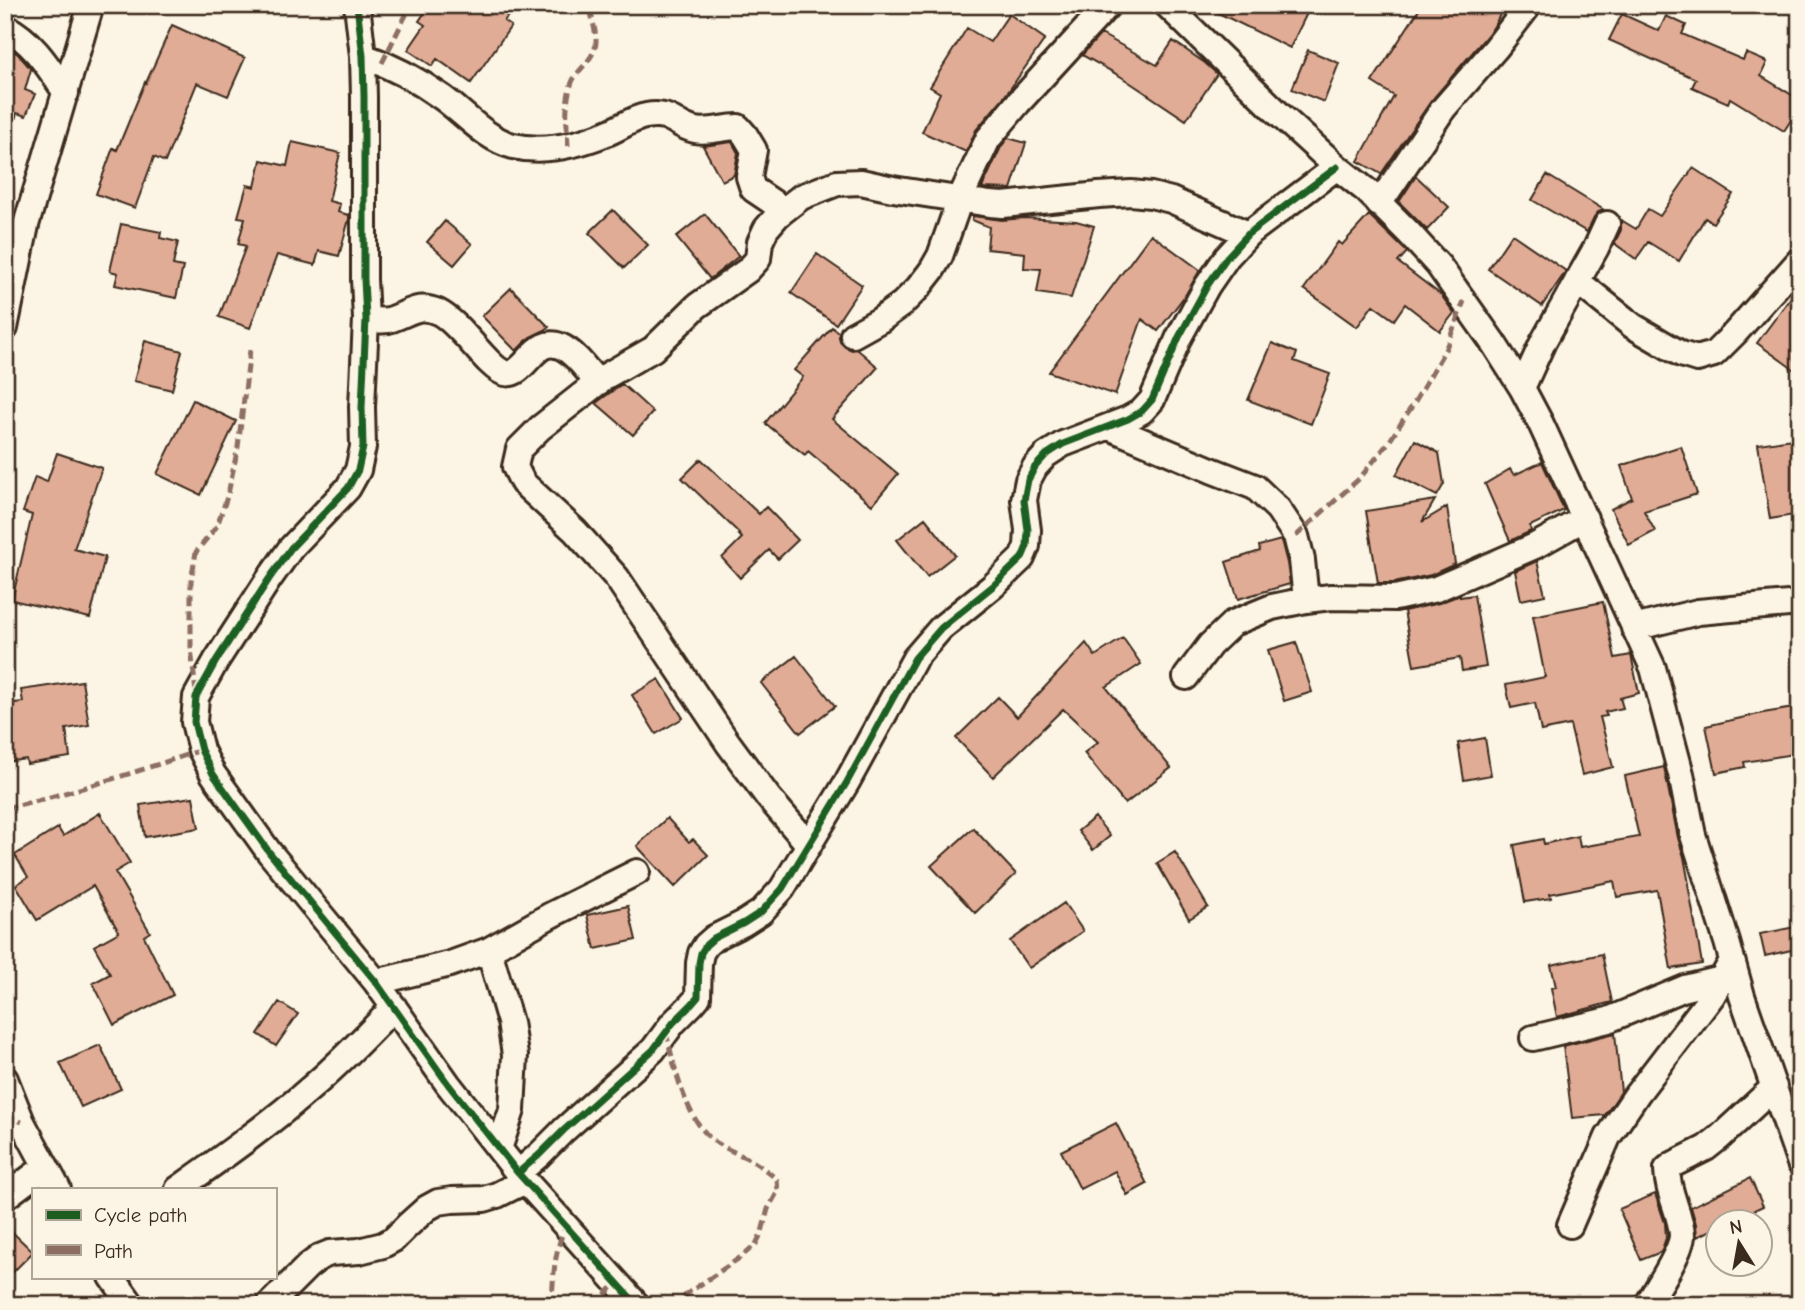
<svg xmlns="http://www.w3.org/2000/svg" width="1805" height="1310" viewBox="0 0 1805 1310" font-family="'Comic Neue',sans-serif">
  <style>
    .building { fill: #e1ac96; stroke: #3b2a1e; stroke-width: 2 }
    .lines { fill: none; stroke-linecap: round; stroke-linejoin: round }
    .minor-casing { stroke: #3b2a1e; stroke-width: 30 }
    .minor { stroke: #fcf5e5; stroke-width: 24 }
    .quiet { stroke: #8d6e63; stroke-width: 5; stroke-dasharray: 10 5; stroke-linecap: butt }
    .cycleway-casing { stroke: #fcf5e5; stroke-width: 11 }
    .cycleway { stroke: #1b5e20; stroke-width: 7 }
  </style>
  <rect width="100%" height="100%" fill="#fcf5e5"/>
  <filter id="ink" filterUnits="userSpaceOnUse"><feTurbulence type="fractalNoise" baseFrequency=".0143" numOctaves="2"/><feDisplacementMap in="SourceGraphic" scale="14" xChannelSelector="R" yChannelSelector="G"/><feConvolveMatrix kernelMatrix="1 2 1 2 8 2 1 2 1" color-interpolation-filters="sRGB"/></filter>
  <g filter="url(#ink)">
    <path class="building" d="M 430,5 L 492,5 L 508,16 L 504,21 L 511,26 L 471,83 L 437,59 L 432,66 L 408,50 L 425,25 L 419,21 Z
      M 1202,5 L 1311,5 L 1290,48 Z
      M 1422,5 L 1505,5 L 1493,28 L 1484,39 L 1431,101 L 1381,174 L 1358,161 L 1394,96 L 1372,82 Z
      M 1009,14 L 1045,39 L 1008,92 L 976,130 L 966,152 L 922,132 L 940,93 L 930,87 L 967,28 L 990,42 Z
      M 1622,14 L 1659,31 L 1666,16 L 1686,25 L 1682,34 L 1743,60 L 1746,53 L 1767,62 L 1761,76 L 1800,100 L 1800,106 L 1784,131 L 1730,98 L 1728,103 L 1692,87 L 1696,79 L 1609,40 Z
      M 172,25 L 245,58 L 228,96 L 197,83 L 165,162 L 154,157 L 135,208 L 96,194 L 113,148 L 117,150 L 145,82 L 146,83 Z
      M 1101,34 L 1157,65 L 1173,41 L 1205,63 L 1217,74 L 1186,120 L 1120,76 L 1082,55 Z
      M 5,50 L 17,53 L 31,69 L 25,90 L 35,94 L 26,116 L 17,113 L 10,136 L 5,135 Z
      M 1308,50 L 1339,63 L 1324,102 L 1292,89 Z
      M 1008,138 L 1026,143 L 1011,189 L 982,188 L 1001,147 Z
      M 292,142 L 340,153 L 329,201 L 340,204 L 338,212 L 349,215 L 349,219 L 339,256 L 319,251 L 315,265 L 277,255 L 250,328 L 219,317 L 246,246 L 238,244 L 245,218 L 238,217 L 247,185 L 255,187 L 261,160 L 287,166 Z
      M 732,142 L 738,153 L 734,175 L 722,181 L 703,146 Z
      M 1693,168 L 1733,194 L 1713,223 L 1705,218 L 1679,261 L 1648,242 L 1636,259 L 1615,244 L 1612,248 L 1621,230 L 1621,220 L 1636,229 L 1648,209 L 1660,216 Z
      M 1547,175 L 1604,210 L 1598,212 L 1594,217 L 1587,232 L 1532,200 Z
      M 1416,176 L 1449,207 L 1427,230 L 1399,202 Z
      M 613,210 L 648,245 L 624,268 L 589,233 Z
      M 705,214 L 739,256 L 710,279 L 676,237 Z
      M 1369,215 L 1407,252 L 1398,262 L 1441,295 L 1454,313 L 1440,331 L 1405,304 L 1394,320 L 1373,305 L 1357,327 L 1304,289 L 1338,242 L 1342,245 Z
      M 973,216 L 1002,220 L 1025,218 L 1076,221 L 1094,226 L 1071,298 L 1037,293 L 1041,269 L 1024,268 L 1025,253 L 987,249 L 989,227 L 972,220 Z
      M 445,221 L 472,244 L 454,265 L 427,242 Z
      M 121,224 L 161,232 L 160,238 L 178,242 L 173,265 L 183,267 L 176,298 L 115,285 L 118,273 L 110,271 Z
      M 1151,234 L 1200,270 L 1186,294 L 1158,331 L 1142,319 L 1115,395 L 1049,372 Z
      M 1512,234 L 1566,271 L 1542,306 L 1488,269 Z
      M 817,254 L 862,285 L 836,324 L 791,293 Z
      M 1800,285 L 1800,374 L 1757,343 Z
      M 511,288 L 549,327 L 545,330 L 530,337 L 516,351 L 482,316 Z
      M 832,327 L 839,333 L 840,342 L 845,347 L 852,350 L 857,349 L 878,367 L 832,419 L 898,474 L 872,505 L 808,451 L 805,455 L 765,423 L 803,377 L 794,370 Z
      M 145,341 L 182,351 L 172,390 L 134,381 Z
      M 1272,343 L 1297,353 L 1294,361 L 1330,374 L 1311,424 L 1248,400 Z
      M 622,384 L 653,412 L 633,435 L 596,403 Z
      M 193,400 L 236,421 L 201,495 L 157,474 Z
      M 1800,438 L 1800,514 L 1770,519 L 1758,444 Z
      M 1415,440 L 1439,453 L 1444,484 L 1437,496 L 1396,475 Z
      M 1681,446 L 1697,494 L 1644,511 L 1655,531 L 1629,545 L 1611,509 L 1632,498 L 1621,466 Z
      M 57,453 L 102,468 L 74,549 L 105,557 L 90,618 L 12,600 L 32,515 L 23,512 L 35,477 L 47,482 Z
      M 701,459 L 759,514 L 766,507 L 798,540 L 778,559 L 769,550 L 740,578 L 722,558 L 742,538 L 738,534 L 739,533 L 682,478 Z
      M 1542,462 L 1564,510 L 1530,526 L 1531,531 L 1510,541 L 1485,484 L 1510,469 L 1514,475 Z
      M 1435,500 L 1422,522 L 1447,507 L 1455,564 L 1431,575 L 1394,583 L 1378,583 L 1366,511 Z
      M 925,518 L 955,555 L 927,577 L 897,540 Z
      M 1281,540 L 1287,563 L 1290,584 L 1238,599 L 1226,562 L 1260,551 L 1259,546 Z
      M 1537,561 L 1545,595 L 1521,600 L 1515,571 Z
      M 1460,595 L 1460,597 L 1474,595 L 1486,667 L 1462,671 L 1460,658 L 1414,666 L 1404,611 L 1439,603 Z
      M 1603,602 L 1615,658 L 1631,655 L 1639,693 L 1620,698 L 1623,708 L 1605,712 L 1607,716 L 1600,717 L 1613,767 L 1582,775 L 1570,725 L 1541,731 L 1535,703 L 1511,708 L 1506,685 L 1545,677 L 1533,616 Z
      M 1123,638 L 1141,664 L 1106,687 L 1171,768 L 1125,804 L 1084,753 L 1098,742 L 1063,709 L 993,777 L 956,738 L 998,697 L 1017,717 L 1086,643 L 1095,656 Z
      M 1296,642 L 1312,692 L 1284,701 L 1268,650 Z
      M 796,656 L 835,706 L 800,733 L 761,683 Z
      M 659,679 L 683,718 L 656,734 L 632,695 Z
      M 82,681 L 89,725 L 66,729 L 70,757 L 27,764 L 26,759 L 5,762 L 5,704 L 23,702 L 21,690 Z
      M 1800,707 L 1800,753 L 1744,762 L 1745,767 L 1716,773 L 1706,726 L 1763,713 Z
      M 1485,738 L 1491,775 L 1464,780 L 1458,743 Z
      M 1664,767 L 1678,838 L 1684,857 L 1689,884 L 1688,884 L 1702,964 L 1671,969 L 1657,890 L 1617,897 L 1614,881 L 1550,894 L 1551,898 L 1525,902 L 1514,845 L 1543,839 L 1544,844 L 1578,836 L 1580,847 L 1639,837 L 1625,776 Z
      M 193,797 L 199,828 L 145,837 L 140,805 Z
      M 100,813 L 130,863 L 115,872 L 150,932 L 144,936 L 173,995 L 114,1025 L 93,983 L 110,974 L 94,946 L 119,932 L 93,886 L 37,920 L 16,885 L 28,877 L 15,855 L 58,828 L 63,836 Z
      M 1095,817 L 1110,836 L 1093,850 L 1078,831 Z
      M 667,818 L 689,842 L 693,839 L 708,855 L 675,887 L 637,846 Z
      M 973,828 L 1016,874 L 975,913 L 931,866 Z
      M 1175,852 L 1208,907 L 1189,919 L 1157,863 Z
      M 1064,903 L 1083,931 L 1029,968 L 1010,941 Z
      M 628,906 L 636,940 L 595,949 L 587,915 Z
      M 1800,926 L 1800,948 L 1765,956 L 1760,934 Z
      M 1602,954 L 1612,1002 L 1557,1017 L 1551,988 L 1556,987 L 1551,965 Z
      M 279,1002 L 298,1014 L 276,1046 L 258,1034 Z
      M 1615,1033 L 1621,1092 L 1605,1115 L 1572,1118 L 1563,1046 Z
      M 100,1045 L 121,1089 L 81,1107 L 60,1063 Z
      M 1116,1123 L 1147,1184 L 1127,1195 L 1115,1171 L 1080,1189 L 1061,1151 Z
      M 1750,1178 L 1763,1206 L 1728,1222 L 1718,1222 L 1718,1227 L 1697,1237 L 1696,1224 L 1691,1207 Z
      M 1655,1194 L 1665,1223 L 1666,1238 L 1661,1252 L 1641,1260 L 1619,1209 Z
      M 5,1225 L 33,1252 L 5,1280 Z"/>
    <g class="lines">
      <defs>
        <path id="minor" d="M 357,5 L 363,56 L 364,97 L 364,279 L 366,319 L 362,407 L 363,447 L 358,470 L 348,488 L 291,548 L 269,579 L 216,661 L 196,697 L 194,722 L 201,750 L 213,774 L 269,852 L 376,982 L 448,1084 L 518,1173 L 637,1305
          M 1167,5 L 1280,115 L 1337,167 L 1367,191 L 1409,233 L 1439,266 L 1494,344 L 1522,388 L 1541,424 L 1653,668 L 1681,774 L 1693,835 L 1727,942 L 1742,996 L 1800,1163
          M 5,27 C 33,41 49,68 66,93
          M 363,56 C 392,66 418,80 443,98 C 465,114 486,139 513,146 C 544,153 578,145 607,133 C 620,128 633,118 646,116 C 672,111 675,126 695,130 C 709,133 724,127 738,127 L 745,135 L 754,150 L 749,177 L 753,189 L 784,210
          M 1379,204 L 1443,109 L 1496,48 L 1529,5
          M 1577,281 L 1633,326 L 1681,354 L 1697,359 L 1714,354 L 1735,333 L 1800,260
          M 366,319 C 375,320 384,322 392,319 C 410,313 418,303 438,312 C 461,323 488,369 505,373 C 526,378 535,331 564,348 C 578,356 587,371 598,383
          M 5,328 L 26,225 L 91,5
          M 853,335 L 880,320 L 902,304 L 918,288 L 932,270 L 940,256 L 960,199 L 988,139 L 1018,103 L 1108,5
          M 1522,388 L 1543,342 L 1596,248 L 1607,224
          M 1109,427 L 1211,470 L 1255,487 L 1278,509 L 1296,536 L 1302,560 L 1306,600
          M 1634,628 L 1698,612 L 1800,603
          M 1186,677 L 1210,645 L 1233,623 L 1272,607 L 1306,600 L 1331,597 L 1395,598 L 1436,589 L 1535,546 L 1585,518
          M 809,845 L 768,797 L 728,743 L 617,578 L 575,531 L 523,483 L 515,467 L 519,449 L 540,428 L 606,376 L 653,349 L 697,306 L 748,270 L 758,259 L 760,242 L 766,229 L 778,215 L 801,197 L 837,183 L 861,182 L 893,189 L 990,204 L 1003,205 L 1099,195 L 1131,193 L 1151,195 L 1171,200 L 1248,234
          M 489,950 L 510,1022 L 515,1055 L 512,1110 L 499,1149
          M 376,982 L 450,964 L 489,950 L 551,915 L 637,872
          M 1533,1038 L 1608,1020 L 1685,988 L 1722,979
          M 5,1079 L 22,1122 L 58,1189
          M 518,1173 L 539,1155 L 564,1130 L 653,1050 L 673,1023 L 692,1004 L 698,997 L 699,963 L 701,953 L 706,945 L 714,938 L 744,923 L 761,912 L 782,889 L 847,782 L 915,658 L 941,628 L 993,586 L 1022,558 L 1027,546 L 1028,530 L 1024,500 L 1028,480 L 1035,467 L 1046,455 L 1063,444 L 1128,419 L 1142,411 L 1152,400 L 1179,337 L 1207,286 L 1227,257 L 1248,234 L 1337,167
          M 178,1189 C 223,1157 270,1124 312,1087 C 341,1062 367,1035 394,1007
          M 5,1197 L 45,1167
          M 1570,1225 L 1608,1137 L 1637,1094 L 1712,996 L 1732,961
          M 112,1277 L 132,1305
          M 269,1305 L 308,1266 L 320,1257 L 330,1253 L 359,1251 L 383,1245 L 394,1239 L 408,1225 L 427,1208 L 438,1202 L 452,1200 L 484,1199 L 497,1195 L 525,1181
          M 1647,1305 C 1656,1290 1682,1251 1682,1235 C 1681,1214 1667,1192 1667,1169 L 1672,1165 L 1706,1148 L 1720,1137 L 1774,1087"/>
      </defs>
      <use href="#minor" class="minor-casing"/>
      <use href="#minor" class="minor"/>
      <path class="quiet" d="M 382,63 L 411,5
        M 568,146 C 567,125 564,100 573,80 C 579,69 591,61 595,48 C 599,34 590,20 591,5
        M 1296,536 L 1360,478 L 1389,442 L 1414,403 L 1446,348 L 1464,301
        M 196,693 L 191,648 L 191,581 L 196,552 L 217,526 L 228,494 L 238,447 L 250,350
        M 5,808 C 72,793 136,772 201,750
        M 666,1032 C 674,1066 686,1123 717,1143 C 726,1149 737,1153 747,1158 C 758,1164 768,1171 777,1180 L 778,1191 L 768,1209 L 762,1232 L 756,1244 L 741,1257 L 688,1293 L 675,1305
        M 5,1116 L 22,1122
        M 552,1305 C 553,1279 554,1250 566,1226
        M 594,1305 L 617,1283"/>
      <defs>
        <path id="cycleway" d="M 357,5 L 363,56 L 364,97 L 364,279 L 366,319 L 362,407 L 363,447 L 358,470 L 348,488 L 291,548 L 269,579 L 216,661 L 196,697 L 194,722 L 201,750 L 213,774 L 269,852 L 376,982 L 448,1084 L 518,1173 L 637,1305
          M 518,1173 L 539,1155 L 564,1130 L 653,1050 L 673,1023 L 692,1004 L 698,997 L 699,963 L 701,953 L 706,945 L 714,938 L 744,923 L 761,912 L 782,889 L 847,782 L 915,658 L 941,628 L 993,586 L 1022,558 L 1027,546 L 1028,530 L 1024,500 L 1028,480 L 1035,467 L 1046,455 L 1063,444 L 1128,419 L 1142,411 L 1152,400 L 1179,337 L 1207,286 L 1227,257 L 1248,234 L 1337,167"/>
      </defs>
      <use href="#cycleway" class="cycleway-casing"/>
      <use href="#cycleway" class="cycleway"/>
    </g>
  </g>
  <rect width="1805" height="1310" fill="none" stroke="#fcf5e5" stroke-width="28"/>
  <rect x="14" y="14" width="1777" height="1282" fill="none" stroke="#3b2a1e" stroke-width="2.5" filter="url(#ink)"/>
  <rect x="32" y="1188" width="245" height="91" fill="#fcf5e5" stroke="#afa495" stroke-width="2"/>
  <rect x="46" y="1210" width="35" height="10" fill="#1b5e20" stroke="#afa495" stroke-width="2"/>
  <text x="94" y="1222" font-size="21" fill="#3b2a1e">Cycle path</text>
  <rect x="46" y="1245" width="35" height="10" fill="#8d6e63" stroke="#afa495" stroke-width="2"/>
  <text x="94" y="1258" font-size="21" fill="#3b2a1e">Path</text>
  <g transform="translate(1739 1243) rotate(349)"><circle r="33" fill="#fcf5e5" stroke="#afa495" stroke-width="2"/>
  <path d="M0-5L12 26L0 18L-12 26Z" fill="#3b2a1e"/>
  <text y="-10" font-size="19" font-weight="bold" text-anchor="middle" fill="#3b2a1e">N</text>
  </g>
</svg>
